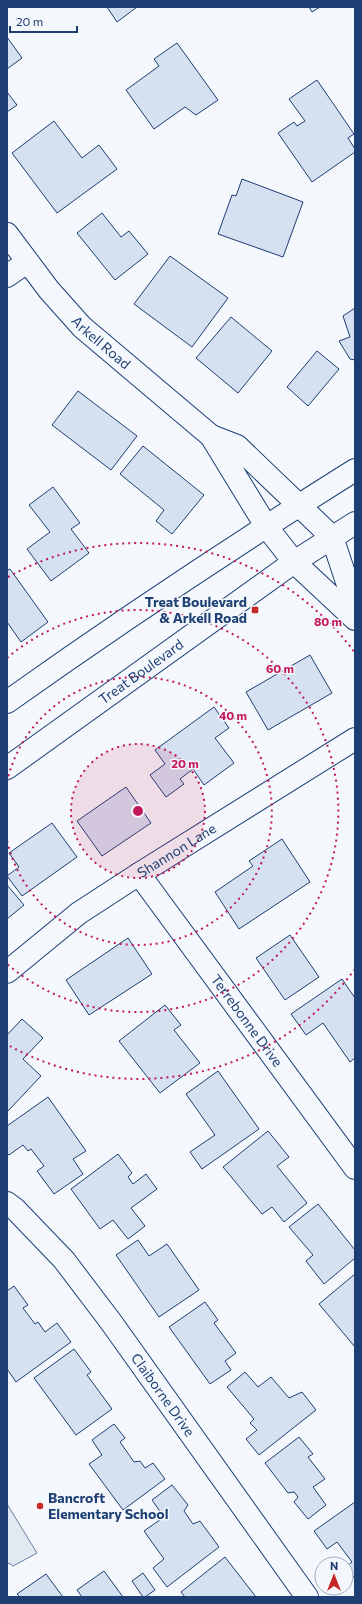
<svg xmlns="http://www.w3.org/2000/svg" width="362" height="1604" viewBox="0 0 362 1604" font-family="Commissioner,sans-serif">
  <style>
    .green { fill: #e3e9f0; stroke: #687fa3 }
    .building { fill: #d5e0f0; stroke: #1d3f73 }
    .lines { fill: none; stroke-linecap: round; stroke-linejoin: round }
    .minor-casing { stroke: #1d3f73; stroke-width: 24 }
    .major-casing { stroke: #1d3f73; stroke-width: 24 }
    .minor { stroke: #f4f7fb; stroke-width: 22 }
    .major { stroke: #f4f7fb; stroke-width: 22 }
    .ring { fill: none; stroke: #c2185b; stroke-width: 2; stroke-dasharray: 2 4 }
    .poi-dot { fill: #c62828; stroke: #f4f7fb; stroke-width: 1.5 }
    .labels { text-anchor: middle; stroke-width: 3; stroke-linejoin: round; paint-order: stroke }
    .street-label { font-size: 14px; fill: #1d3f73; stroke: #f4f7fb }
    .poi-label { font-size: 14px; font-weight: bold; fill: #1d3f73; stroke: #f4f7fb; text-anchor: end }
    .centre { fill: #c2185b; stroke: #f4f7fb; stroke-width: 2 }
    .ring-label { font-size: 12px; text-anchor: middle; font-weight: bold; fill: #c2185b; stroke: #f4f7fb; stroke-width: 3; stroke-linejoin: round; paint-order: stroke }
  </style>
  <rect width="100%" height="100%" fill="#f4f7fb"/>
  <path class="green" d="M 7,1504 L 37,1553 L 13,1566 L 9,1563 L 7,1564 Z"/>
  <path class="building" d="M 107,7 L 137,7 L 117,22 Z
    M 309,7 L 320,7 L 312,12 Z
    M 7,37 L 22,58 L 7,69 Z
    M 177,43 L 218,100 L 196,115 L 185,107 L 154,129 L 126,90 L 159,66 L 154,59 Z
    M 317,80 L 354,134 L 348,138 L 355,149 L 355,152 L 312,182 L 278,133 L 294,122 L 297,126 L 305,121 L 289,99 Z
    M 7,92 L 17,105 L 7,112 Z
    M 54,121 L 82,158 L 99,145 L 117,169 L 57,213 L 12,153 Z
    M 242,179 L 303,202 L 283,257 L 218,234 L 232,195 L 236,196 Z
    M 102,213 L 121,237 L 129,231 L 148,254 L 115,280 L 77,233 Z
    M 170,256 L 228,298 L 192,347 L 134,304 Z
    M 355,308 L 355,360 L 350,359 L 339,341 L 350,337 L 343,316 Z
    M 231,317 L 272,351 L 238,393 L 196,358 Z
    M 317,351 L 339,369 L 308,406 L 287,387 Z
    M 78,391 L 137,436 L 111,470 L 52,425 Z
    M 143,446 L 204,495 L 172,534 L 156,521 L 164,510 L 120,474 Z
    M 53,487 L 80,523 L 71,529 L 89,553 L 51,581 L 27,549 L 50,532 L 29,505 Z
    M 10,569 L 48,622 L 21,642 L 7,622 L 7,571 Z
    M 310,655 L 332,693 L 268,730 L 246,692 Z
    M 214,707 L 229,728 L 215,738 L 234,763 L 204,785 L 193,769 L 180,779 L 184,784 L 166,797 L 150,775 L 165,764 L 155,750 Z
    M 126,787 L 151,823 L 102,856 L 77,821 Z
    M 52,823 L 77,857 L 22,896 L 7,876 L 19,867 L 9,853 Z
    M 282,839 L 310,882 L 239,929 L 215,892 L 253,866 L 249,861 Z
    M 7,885 L 24,905 L 7,919 Z
    M 290,935 L 319,977 L 285,1000 L 256,958 Z
    M 128,938 L 152,974 L 89,1015 L 66,980 Z
    M 342,979 L 355,998 L 355,1058 L 350,1062 L 323,1023 L 306,1035 L 291,1014 Z
    M 165,1005 L 181,1025 L 174,1030 L 200,1063 L 160,1093 L 119,1041 Z
    M 22,1019 L 43,1038 L 23,1059 L 41,1076 L 7,1112 L 7,1035 Z
    M 218,1071 L 259,1129 L 202,1169 L 190,1152 L 215,1135 L 186,1094 Z
    M 48,1097 L 86,1151 L 73,1159 L 83,1174 L 54,1194 L 37,1171 L 44,1166 L 31,1149 L 28,1151 L 23,1145 L 9,1155 L 7,1153 L 7,1126 Z
    M 268,1131 L 289,1157 L 277,1166 L 307,1203 L 284,1222 L 272,1207 L 262,1214 L 223,1167 Z
    M 118,1154 L 132,1173 L 128,1177 L 133,1184 L 146,1174 L 157,1189 L 131,1208 L 145,1226 L 128,1239 L 113,1220 L 100,1229 L 71,1189 Z
    M 318,1204 L 355,1250 L 355,1258 L 324,1284 L 306,1261 L 313,1255 L 289,1227 Z
    M 138,1240 L 149,1256 L 167,1244 L 199,1290 L 159,1317 L 116,1255 Z
    M 355,1274 L 355,1347 L 319,1304 Z
    M 14,1286 L 28,1305 L 23,1308 L 35,1324 L 38,1322 L 45,1332 L 57,1323 L 71,1342 L 16,1382 L 7,1369 L 7,1291 Z
    M 205,1302 L 218,1320 L 214,1323 L 236,1353 L 225,1361 L 231,1370 L 210,1384 L 169,1327 Z
    M 74,1349 L 91,1372 L 87,1375 L 112,1409 L 76,1435 L 34,1378 Z
    M 245,1372 L 258,1387 L 271,1377 L 289,1398 L 302,1392 L 316,1410 L 259,1455 L 246,1439 L 257,1430 L 250,1423 L 254,1419 L 227,1387 Z
    M 114,1424 L 125,1438 L 120,1442 L 134,1462 L 140,1461 L 145,1468 L 153,1463 L 165,1479 L 123,1510 L 89,1464 L 102,1455 L 92,1440 Z
    M 299,1437 L 313,1454 L 308,1457 L 325,1479 L 313,1487 L 326,1505 L 308,1519 L 294,1502 L 298,1497 L 294,1492 L 288,1493 L 265,1463 Z
    M 172,1485 L 188,1505 L 184,1511 L 193,1524 L 200,1521 L 219,1547 L 167,1587 L 153,1568 L 164,1559 L 144,1531 L 164,1517 L 152,1500 Z
    M 355,1502 L 355,1579 L 346,1567 L 352,1562 L 337,1542 L 327,1549 L 314,1531 Z
    M 225,1557 L 256,1597 L 185,1597 L 181,1592 Z
    M 104,1571 L 123,1597 L 82,1597 L 77,1590 Z
    M 143,1573 L 155,1590 L 145,1597 L 143,1597 L 132,1581 Z
    M 46,1574 L 63,1597 L 20,1597 L 17,1594 Z"/>
  <g class="lines">
    <defs>
      <g id="minor">
        <path id="s1" d="M 7,234 L 49,290 L 82,327 L 211,436"/>
        <path d="M 7,276 L 27,262"/>
        <path d="M 355,606 L 332,537 L 237,446 L 211,436 L 266,526 L 294,562 L 355,619"/>
        <path id="s2" d="M 139,874 L 355,1168"/>
        <path id="s3" d="M 7,972 L 79,913 L 139,874 L 355,739"/>
        <path id="s4" d="M 7,1203 L 15,1209 L 64,1260 L 111,1322 L 307,1597"/>
      </g>
      <g id="major">
        <path d="M 7,702 C 121,621 237,544 355,470"/>
        <path id="s5" d="M 7,768 L 294,562 L 355,523"/>
      </g>
    </defs>
    <use href="#minor" class="minor-casing"/>
    <use href="#major" class="major-casing"/>
    <use href="#minor" class="minor"/>
    <use href="#major" class="major"/>
  </g>
  <circle cx="138" cy="811" r="67" fill="#c2185b" fill-opacity=".12"/>
  <g class="ring">
    <circle cx="138" cy="811" r="67"/>
    <path d="M7 782A134 134 0 1 1 7 840"/>
    <path d="M7 658A201 201 0 1 1 7 964"/>
    <path d="M355 969A268 268 0 0 1 8 1045M8 577A268 268 0 0 1 355 653"/>
  </g>
  <g class="poi-dot">
    <rect x="251" y="606" width="8" height="8" rx="2"/>
    <circle cx="40" cy="1506" r="4"/>
  </g>
  <g class="labels">
    <g class="street-label">
      <text dy="5" stroke="none"><textPath href="#s1" startOffset="144">Arkell Road</textPath></text>
      <text dy="5" stroke="none"><textPath href="#s5" startOffset="165">Treat Boulevard</textPath></text>
      <text dy="5" stroke="none"><textPath href="#s3" startOffset="209">Shannon Lane</textPath></text>
      <text dy="5" stroke="none"><textPath href="#s2" startOffset="182">Terrebonne Drive</textPath></text>
      <text dy="5" stroke="none"><textPath href="#s4" startOffset="248">Claiborne Drive</textPath></text>
    </g>
    <g class="poi-label">
      <text x="247" y="607">Treat Boulevard<tspan x="247" dy="16">&amp; Arkell Road</tspan></text>
      <text x="48" y="1503" text-anchor="start">Bancroft<tspan x="48" dy="16">Elementary School</tspan></text>
    </g>
  </g>
  <circle cx="138" cy="811" r="6" class="centre"/>
  <g class="ring-label">
    <text x="328" y="626">80 m</text>
    <text x="280" y="673">60 m</text>
    <text x="233" y="720">40 m</text>
    <text x="185" y="768">20 m</text>
  </g>
  <rect width="362" height="1604" fill="none" stroke="#1d3f73" stroke-width="16"/>
  <g transform="translate(334 1576)"><circle r="19" fill="#f4f7fb" stroke="#9eadc5"/>
  <path d="M0-3L7 15L0 10L-7 15Z" fill="#c62828"/>
  <text y="-6" font-size="11" font-weight="bold" text-anchor="middle" fill="#1d3f73">N</text>
  </g>
  <path d="M10 26v6h67v-6" fill="none" stroke="#1d3f73" stroke-width="2"/>
  <text x="16" y="26" font-size="12" fill="#1d3f73" stroke="#f4f7fb" stroke-width="3" paint-order="stroke">20 m</text>
</svg>
